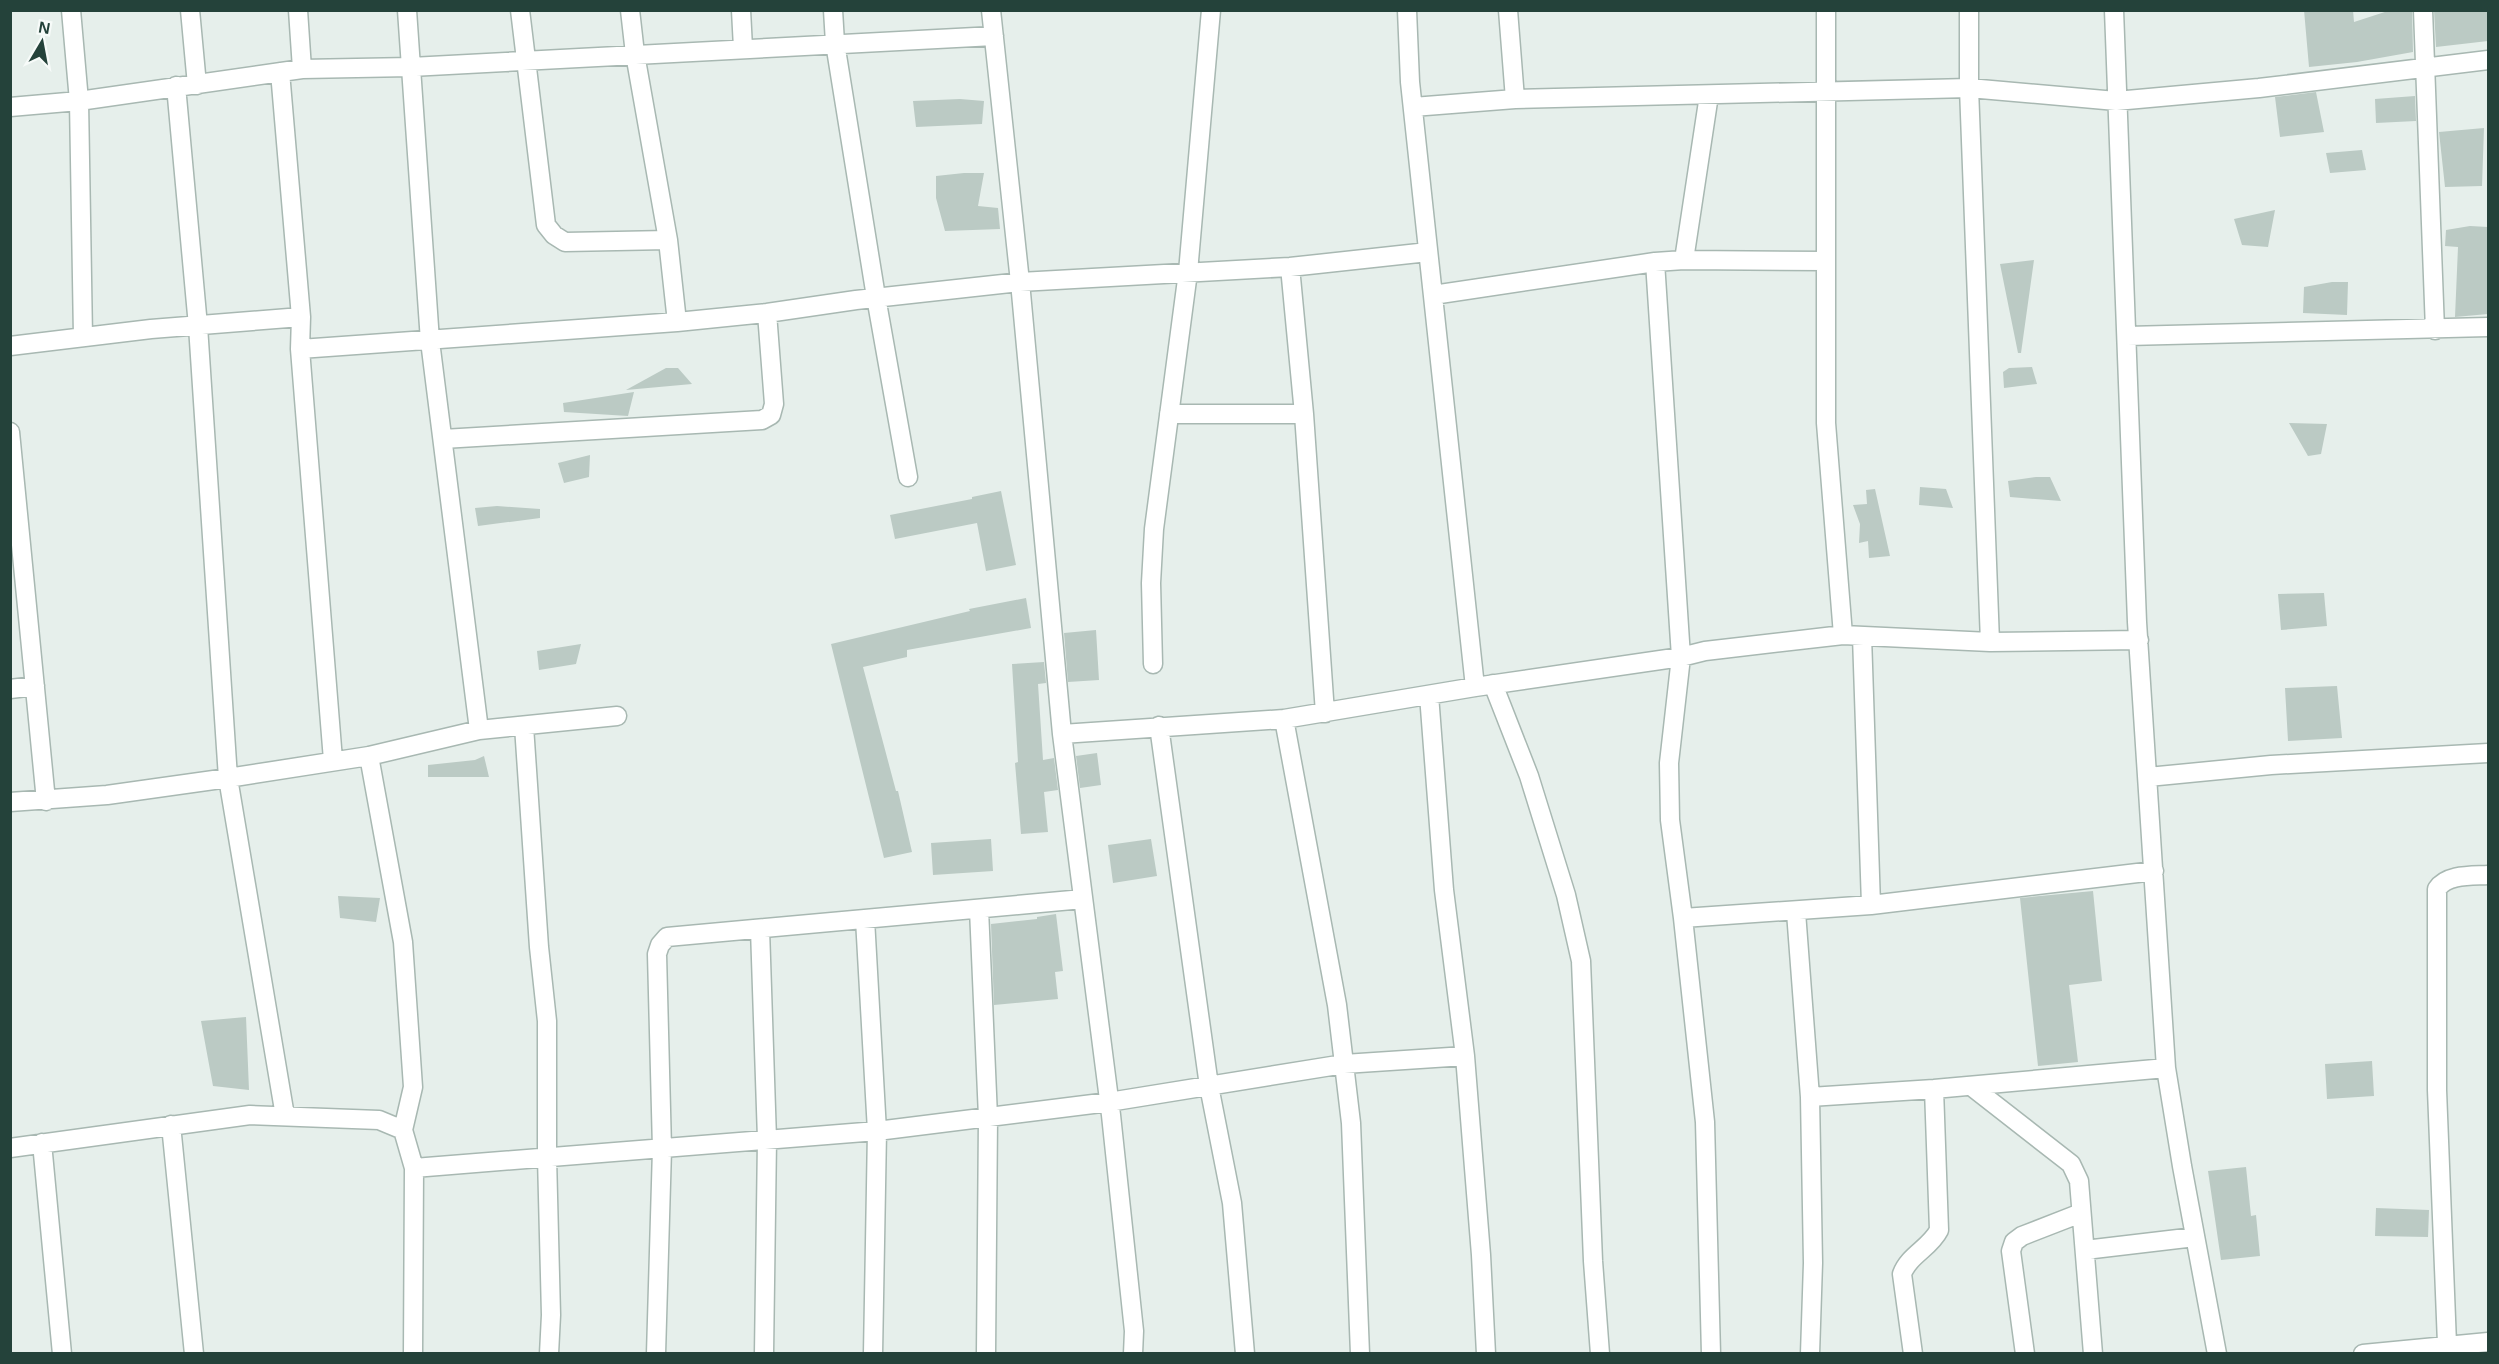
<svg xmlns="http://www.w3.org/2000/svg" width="2499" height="1364" viewBox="0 0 2499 1364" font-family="Arial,sans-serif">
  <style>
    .building { fill: #bbcac4 }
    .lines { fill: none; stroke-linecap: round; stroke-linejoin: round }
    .street-casing { stroke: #a8b8b2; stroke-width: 21 }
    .street { stroke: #fff; stroke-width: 18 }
  </style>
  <rect width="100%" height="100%" fill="#e6efeb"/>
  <path class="building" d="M 2304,10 L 2353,10 L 2354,22 L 2391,10 L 2412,10 L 2413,52 L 2357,62 L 2309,67 Z
    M 2434,10 L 2487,10 L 2488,41 L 2436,47 Z
    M 2316,92 L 2324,132 L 2280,137 L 2275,97 Z
    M 2415,96 L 2416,121 L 2376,123 L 2375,99 Z
    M 960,99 L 984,101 L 982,124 L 916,127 L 913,101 Z
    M 2484,128 L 2482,186 L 2445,187 L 2439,132 Z
    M 2362,150 L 2366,170 L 2330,173 L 2326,153 Z
    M 964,173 L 984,173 L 978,206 L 998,208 L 1000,229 L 945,231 L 936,198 L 936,176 Z
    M 2275,210 L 2268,247 L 2242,245 L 2234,219 Z
    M 2470,226 L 2488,227 L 2488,314 L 2455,317 L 2458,247 L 2445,246 L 2446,230 Z
    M 2034,260 L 2021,353 L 2018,353 L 2000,264 Z
    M 2332,282 L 2348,282 L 2347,315 L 2303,313 L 2304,287 Z
    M 2032,367 L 2037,384 L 2004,388 L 2003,372 L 2009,368 Z
    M 666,368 L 678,368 L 692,384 L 626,390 Z
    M 634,392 L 628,416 L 564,412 L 563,403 Z
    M 2289,423 L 2327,424 L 2321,454 L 2308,456 Z
    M 590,455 L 589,477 L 564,483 L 558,463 Z
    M 2036,477 L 2050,477 L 2061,501 L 2010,497 L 2008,481 Z
    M 1920,487 L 1946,489 L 1953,508 L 1919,505 Z
    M 1875,489 L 1890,556 L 1869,558 L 1868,541 L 1859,543 L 1860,524 L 1853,505 L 1867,504 L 1866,490 Z
    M 1001,491 L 1016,565 L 986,571 L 977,523 L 895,539 L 890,515 L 972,499 L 972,497 Z
    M 497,506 L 540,509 L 540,518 L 478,526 L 475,508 Z
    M 2324,593 L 2327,626 L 2281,630 L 2278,594 Z
    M 1026,598 L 1031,628 L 907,650 L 907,657 L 863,667 L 896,791 L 898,791 L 912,852 L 884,858 L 831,644 L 970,611 L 969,609 Z
    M 1096,630 L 1099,680 L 1068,682 L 1064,633 Z
    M 581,644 L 576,664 L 539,670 L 537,651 Z
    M 1044,662 L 1046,683 L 1038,684 L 1043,760 L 1054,758 L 1058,790 L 1044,792 L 1048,832 L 1021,834 L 1015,763 L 1018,762 L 1012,664 Z
    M 2337,686 L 2342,738 L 2288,741 L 2285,688 Z
    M 1097,753 L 1101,785 L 1080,788 L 1076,756 Z
    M 484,756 L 489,777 L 428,777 L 428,765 L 475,760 Z
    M 991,839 L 993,871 L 933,875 L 931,843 Z
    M 1151,839 L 1157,876 L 1113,883 L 1108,845 Z
    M 2093,891 L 2102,981 L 2069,985 L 2078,1062 L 2038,1066 L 2020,898 Z
    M 338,896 L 380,898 L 376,922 L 340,918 Z
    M 1056,914 L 1063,971 L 1055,972 L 1058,999 L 994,1005 L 991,924 L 1037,919 L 1037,917 Z
    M 246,1017 L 249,1090 L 213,1086 L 201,1021 Z
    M 2372,1061 L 2374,1096 L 2327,1099 L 2325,1064 Z
    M 2246,1167 L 2251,1216 L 2256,1215 L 2260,1256 L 2221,1260 L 2208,1171 Z
    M 2376,1208 L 2429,1210 L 2428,1237 L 2375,1236 Z"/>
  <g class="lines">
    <defs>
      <path id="street" d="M 71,10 L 79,101 L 83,337
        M 190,10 L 197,85
        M 298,10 L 302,69
        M 407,10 L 430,341 L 479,730
        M 520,10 L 546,225 L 554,235 L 565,242 L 668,240
        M 630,10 L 635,54 L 668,240 L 677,322
        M 741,10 L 743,48
        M 833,10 L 835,43 L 876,297 L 908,477
        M 991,10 L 1020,282 L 1062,734 L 1111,1115 L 1134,1331 L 1133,1354
        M 1407,10 L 1410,82 L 1475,687
        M 1826,10 L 1826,423 L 1843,635
        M 1969,10 L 1969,88 L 1990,642
        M 2114,10 L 2137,622 L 2166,1068 L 2182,1166 L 2217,1354
        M 2423,10 L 2435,330
        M 280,72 L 301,317 L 300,349 L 333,760
        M 176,86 L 198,326 L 228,778 L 285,1116
        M 1515,99 L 1969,88 L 2116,101 L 2259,88 L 2488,60
        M 10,107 L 79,101 L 302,69 L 411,67 L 994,36
        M 1413,107 L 1515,99 L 1508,10
        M 1684,260 L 1709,95
        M 1655,262 L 1681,657 L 1669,763 L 1670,820 L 1683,918 L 1705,1122 L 1711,1354
        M 1290,267 L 1304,414 L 1325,713
        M 1433,295 L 1655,262 L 1684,260 L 1825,261
        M 2127,336 L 2488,327
        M 10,346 L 151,329 L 301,317
        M 300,349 L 677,322 L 767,313 L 856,300 L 1020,282 L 1290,267 L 1428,252
        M 1169,414 L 1304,414
        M 10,432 L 46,801
        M 443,439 L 762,420 L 771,415 L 774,404 L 767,313
        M 1862,636 L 1871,905
        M 1153,664 L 1151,583 L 1154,529 L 1188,272 L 1211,10
        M 1493,684 L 1529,776 L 1566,895 L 1581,961 L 1593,1261 L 1600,1354
        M 10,689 L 35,686
        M 1429,695 L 1444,890 L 1465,1056 L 1481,1255 L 1486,1354
        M 1284,719 L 1337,1005 L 1351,1123 L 1360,1354
        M 524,726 L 539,947 L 547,1021 L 547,1157 L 551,1315 L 549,1354
        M 1159,726 L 1209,1086 L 1232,1203 L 1245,1354
        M 1062,734 L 1284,719 L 1475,687 L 1681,657 L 1705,651 L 1843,635 L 1990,642 L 2139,640
        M 369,756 L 403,942 L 413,1087 L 403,1130 L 414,1168 L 413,1354
        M 2148,777 L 2271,765 L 2488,753
        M 10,802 L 107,795 L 228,778 L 369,756 L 479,730 L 617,716
        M 979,909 L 988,1117 L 986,1354
        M 1796,912 L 1810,1097 L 1813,1263 L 1810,1354
        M 1683,918 L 1871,905 L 2154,871
        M 865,919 L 877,1131 L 873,1354
        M 760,929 L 767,1139 L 764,1354
        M 1971,1086 L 2071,1164 L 2079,1181 L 2093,1354
        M 1810,1097 L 1934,1089 L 2166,1068
        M 171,1125 L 194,1354
        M 42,1143 L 62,1354
        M 10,1148 L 250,1115 L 379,1120 L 403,1130
        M 414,1168 L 877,1131 L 1109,1102 L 1344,1064 L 1465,1056
        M 2085,1250 L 2195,1237
        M 2447,1344 L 2437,1090 L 2437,889 C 2447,874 2472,876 2488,875
        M 656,1354 L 662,1149 L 657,954 L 660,945 L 667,937 L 1083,899
        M 1913,1354 L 1902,1274 C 1909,1255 1930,1248 1939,1230 L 1934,1089
        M 2025,1354 L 2011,1251 L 2014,1242 L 2022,1236 L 2081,1213
        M 2363,1354 L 2488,1342"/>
    </defs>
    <use href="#street" class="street-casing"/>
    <use href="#street" class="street"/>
  </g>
  <rect width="2499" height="1364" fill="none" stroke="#24423a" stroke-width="24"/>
  <g transform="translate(42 42) rotate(10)" stroke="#f7fbf9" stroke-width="4.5" paint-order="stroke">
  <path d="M0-4.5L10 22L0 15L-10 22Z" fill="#24423a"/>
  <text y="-9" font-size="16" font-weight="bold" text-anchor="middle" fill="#24423a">N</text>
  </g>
</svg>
